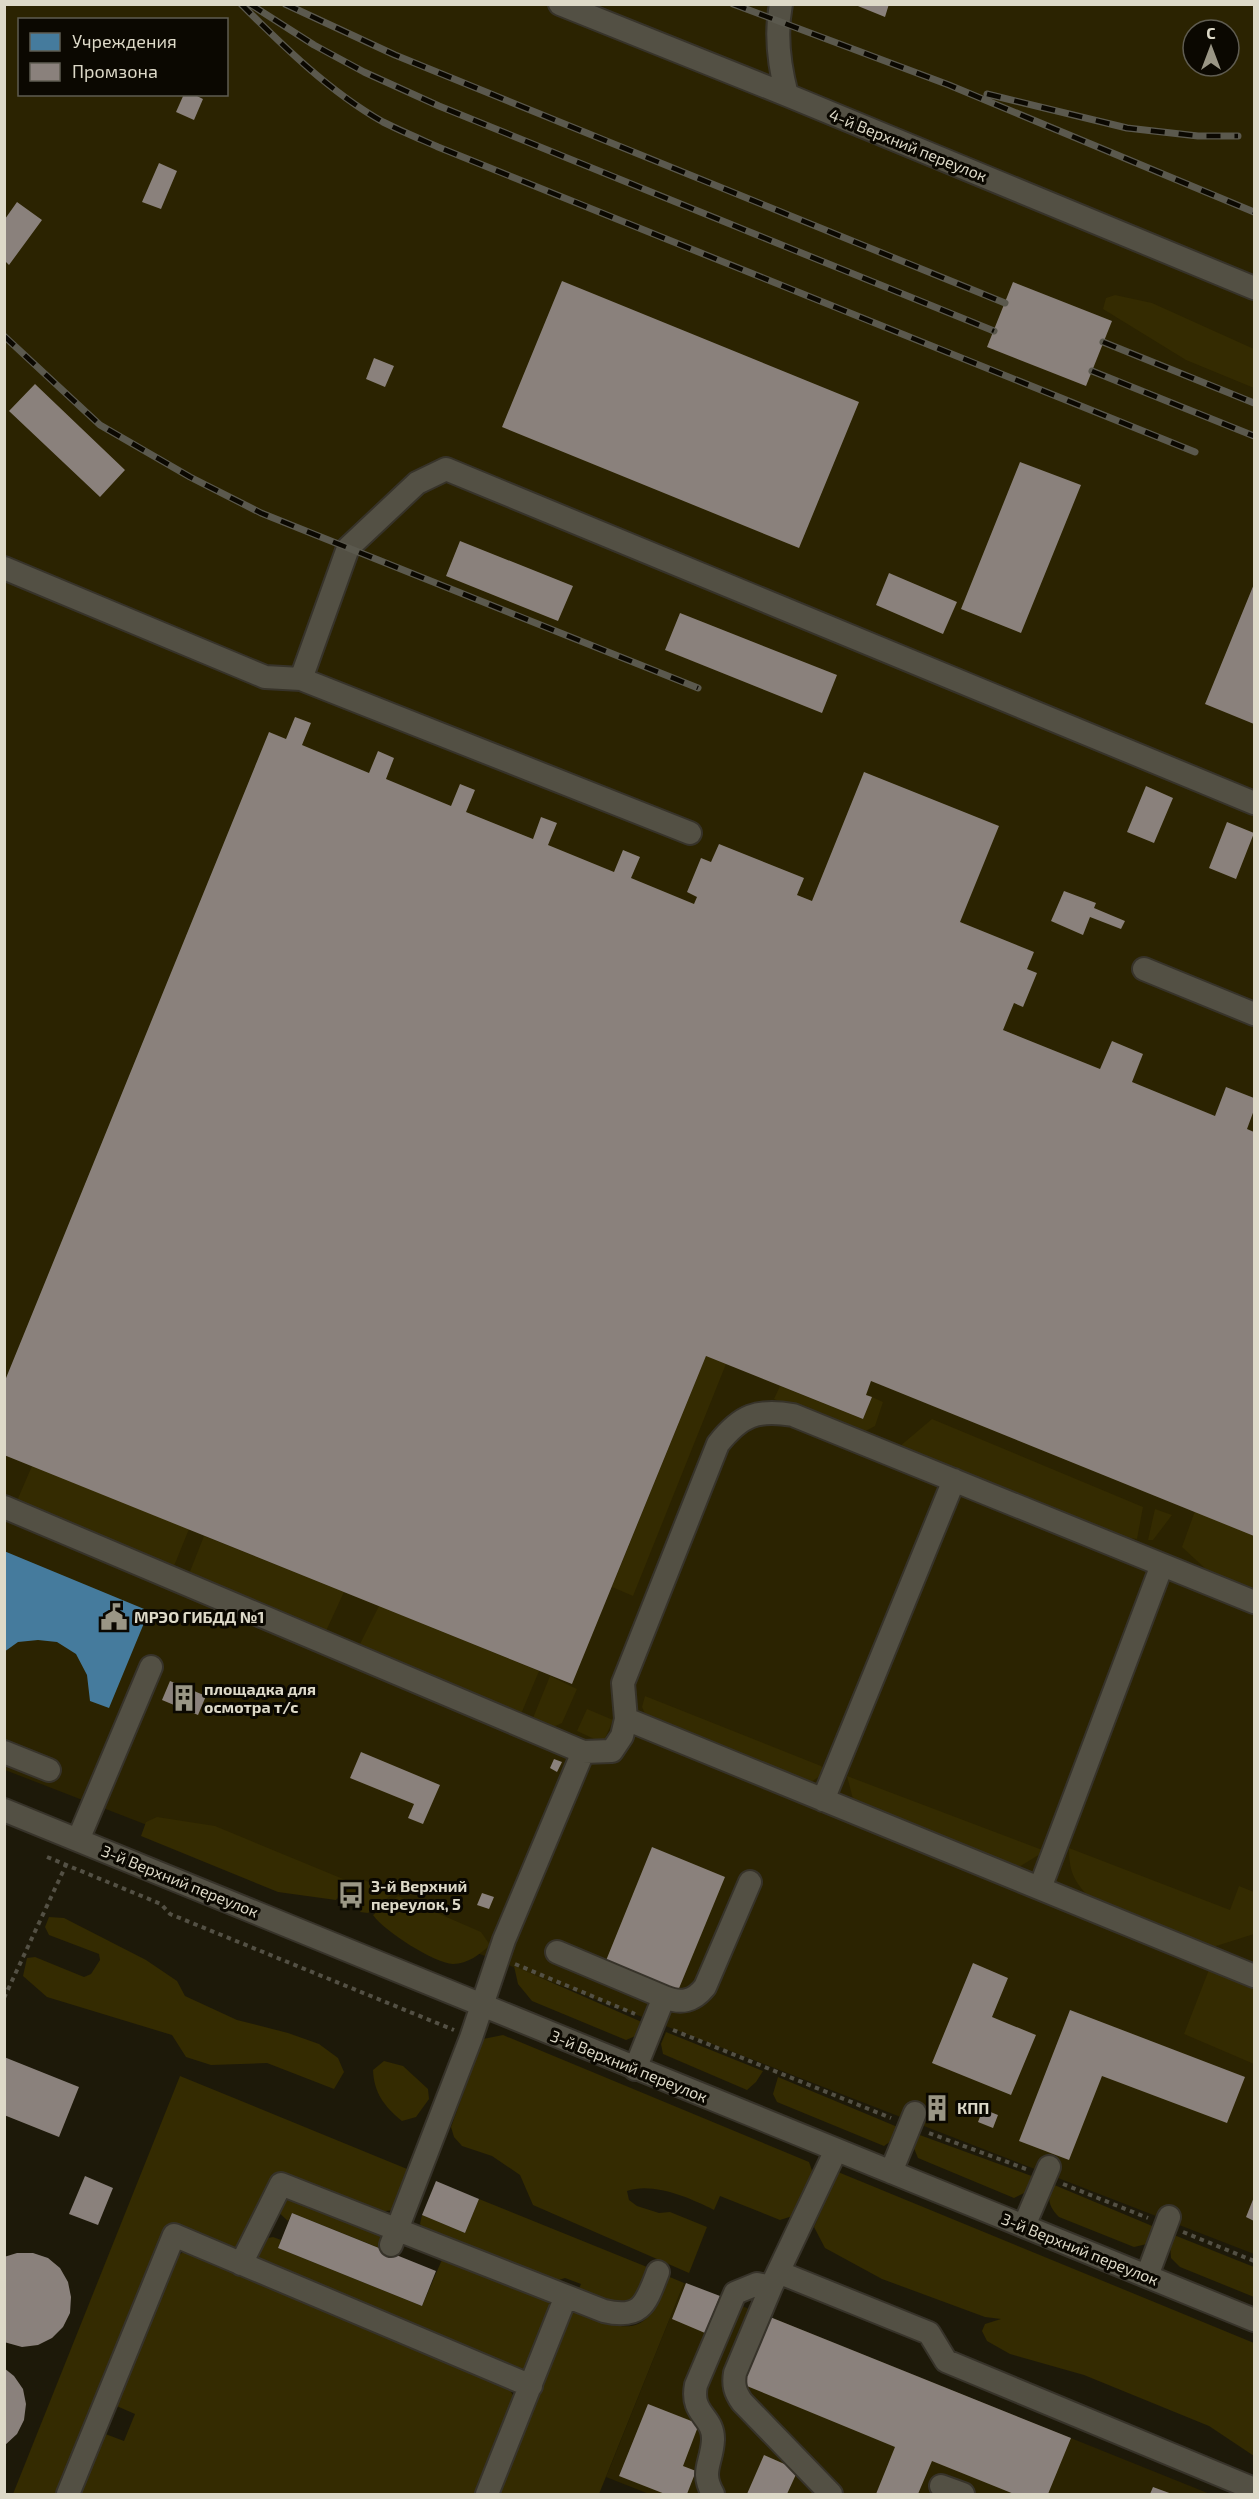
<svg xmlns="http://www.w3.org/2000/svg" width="1259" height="2499" viewBox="0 0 1259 2499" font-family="'Exo 2',sans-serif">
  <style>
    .built { fill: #2b2301; fill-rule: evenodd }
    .green { fill: #342b01 }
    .public { fill: #457b9d }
    .industry { fill: #8a817c }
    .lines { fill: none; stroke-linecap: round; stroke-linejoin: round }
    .minor-casing { stroke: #37332a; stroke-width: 26 }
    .path { stroke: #535044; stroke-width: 4; stroke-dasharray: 4.5 4.5; stroke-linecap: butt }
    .minor { stroke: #535044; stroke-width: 22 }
    .rail-casing { stroke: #5b594e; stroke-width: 7 }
    .rail { stroke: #0b0801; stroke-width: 4.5; stroke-dasharray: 14; stroke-linecap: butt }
    .labels { text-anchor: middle; stroke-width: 6; stroke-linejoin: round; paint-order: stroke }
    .street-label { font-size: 16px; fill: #ddd9c8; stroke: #0b0801 }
    .poi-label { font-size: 16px; font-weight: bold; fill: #ddd9c8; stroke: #0b0801; text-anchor: start }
  </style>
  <rect width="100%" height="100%" fill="#1d1909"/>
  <path class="built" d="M 4,5 L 1254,5 L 1254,2254 L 5,1770 ZM 20,20 L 226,20 L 226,94 L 20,94 ZM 1193,30 L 1229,30 L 1229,66 L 1193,66 Z
    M 684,2283 L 770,2317 L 1210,2494 L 649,2494 L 606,2477 Z"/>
  <path class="green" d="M 1115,295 L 1152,303 L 1254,349 L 1254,388 L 1186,360 L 1103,309 L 1106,298 Z
    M 706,1356 L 726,1364 L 633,1596 L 612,1587 Z
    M 780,1386 L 863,1419 L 872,1397 L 883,1402 L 875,1426 L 862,1433 L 774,1399 Z
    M 932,1419 L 1143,1507 L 1137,1539 L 1121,1537 L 899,1447 Z
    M 32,1466 L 189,1529 L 172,1571 L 16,1503 Z
    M 1155,1509 L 1172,1515 L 1153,1540 L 1148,1540 Z
    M 1195,1511 L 1254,1536 L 1254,1590 L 1208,1571 L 1182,1547 Z
    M 204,1536 L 344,1592 L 326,1631 L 189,1574 Z
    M 379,1606 L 539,1671 L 521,1714 L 360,1644 Z
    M 550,1676 L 577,1689 L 562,1723 L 553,1727 L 533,1718 Z
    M 645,1696 L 821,1766 L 826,1772 L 811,1782 L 646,1716 L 642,1707 Z
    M 587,1709 L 613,1720 L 603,1743 L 577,1731 Z
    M 847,1776 L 1045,1851 L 1019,1867 L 853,1799 Z
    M 157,1817 L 215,1826 L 348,1881 L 336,1900 L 278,1892 L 141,1836 L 146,1822 Z
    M 1069,1848 L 1230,1910 L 1239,1886 L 1254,1892 L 1254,1934 L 1213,1947 L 1088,1896 C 1073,1880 1069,1870 1069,1848 Z
    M 362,1879 L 394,1893 L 368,1913 L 360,1912 L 365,1904 L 344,1897 L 350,1886 Z
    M 398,1896 L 481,1932 L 490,1945 C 480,1954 468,1964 453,1964 C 434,1963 384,1931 373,1915 Z
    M 49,1917 L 64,1918 L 146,1960 L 177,1981 L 185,1996 L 237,2020 L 288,2033 L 319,2044 L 338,2058 L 344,2072 L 334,2089 L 267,2063 L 211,2065 L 186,2057 L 172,2035 L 47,1997 L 23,1976 L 27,1958 L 35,1957 L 84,1977 L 91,1974 L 100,1960 L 99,1954 L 49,1935 L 45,1927 Z
    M 514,1966 L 644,2023 L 638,2035 L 626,2040 L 532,2001 L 518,1984 Z
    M 1210,1967 L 1254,1987 L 1254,2064 L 1184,2034 Z
    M 666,2032 L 763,2071 L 756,2082 L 747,2090 L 663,2054 L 661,2044 Z
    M 503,2035 L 809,2162 L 815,2179 L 799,2214 L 780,2220 L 720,2196 L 714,2210 C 690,2198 653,2182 627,2191 L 629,2200 L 637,2206 L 659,2213 L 670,2212 L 707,2227 L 689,2273 L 533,2205 L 520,2175 L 492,2156 L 462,2146 L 454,2137 L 451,2127 L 483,2039 Z
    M 384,2061 L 403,2066 L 428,2089 L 429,2099 L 416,2117 L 402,2121 C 384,2106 374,2093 373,2070 Z
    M 180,2076 L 412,2171 L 395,2210 L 377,2212 L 277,2172 L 243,2244 L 237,2248 L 228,2249 L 170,2224 L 60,2494 L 13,2494 Z
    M 778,2077 L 900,2128 L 894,2139 L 884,2146 L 777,2102 L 773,2094 Z
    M 917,2134 L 1037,2178 L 1028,2191 L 1014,2198 L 918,2158 L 913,2146 Z
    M 838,2172 L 1254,2343 L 1254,2456 L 1209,2426 L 1084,2375 L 1010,2354 L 987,2341 L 982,2331 L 985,2324 L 1001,2319 L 985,2317 L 882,2279 L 825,2248 L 814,2227 Z
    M 1052,2184 L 1157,2228 L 1147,2244 L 1134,2247 L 1059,2217 C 1048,2206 1047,2198 1052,2184 Z
    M 286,2196 L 379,2233 L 383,2240 L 382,2249 L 292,2213 L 288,2221 L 277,2211 Z
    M 479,2199 L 652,2269 L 640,2297 L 625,2306 L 577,2293 L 581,2284 L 565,2278 L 553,2282 L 425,2231 L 420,2224 L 422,2215 L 465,2233 Z
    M 1174,2235 L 1254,2267 L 1254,2297 L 1180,2267 L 1171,2258 L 1170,2245 Z
    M 273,2237 L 281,2240 L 278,2248 L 422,2306 L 444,2255 L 549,2299 L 551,2310 L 525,2369 L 516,2371 L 264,2264 L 256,2257 L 263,2239 Z
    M 195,2251 L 510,2390 L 514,2397 L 476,2494 L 75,2494 L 100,2432 L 124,2441 L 135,2414 L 112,2404 L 176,2256 L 184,2252 Z
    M 665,2275 L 684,2283 L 599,2494 L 495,2494 L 570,2308 C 593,2317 631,2340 649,2315 C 657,2304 660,2287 665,2275 Z"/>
  <path class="public" d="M 4,1551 L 149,1611 L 109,1708 L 90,1701 L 87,1675 L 76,1654 L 57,1642 L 38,1640 L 18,1642 L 4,1652 Z"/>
  <path class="industry" d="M 853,4 L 889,4 L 885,17 Z
    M 184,94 L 193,94 L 203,99 L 194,120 L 176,112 Z
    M 159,163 L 177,171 L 161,209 L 142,202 Z
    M 17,202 L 42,220 L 9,265 L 5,261 L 5,219 Z
    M 562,281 L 859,402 L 799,548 L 502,427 Z
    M 1013,282 L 1112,321 L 1086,386 L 987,347 Z
    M 374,358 L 394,366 L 385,387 L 366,379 Z
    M 35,384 L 125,470 L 100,497 L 9,411 Z
    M 1020,462 L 1081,485 L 1021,633 L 961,609 Z
    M 460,541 L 573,586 L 558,621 L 446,576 Z
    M 889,573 L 957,602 L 943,634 L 876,605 Z
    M 1254,584 L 1254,724 L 1205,704 Z
    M 680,613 L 837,675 L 822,713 L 665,650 Z
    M 295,717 L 311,723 L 302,745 L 369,773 L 378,751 L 394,758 L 386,779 L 451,806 L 460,784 L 475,790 L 466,812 L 533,839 L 541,817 L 557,823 L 548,845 L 614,872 L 623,850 L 640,857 L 631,878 L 694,904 L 697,897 L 687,892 L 701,858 L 711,862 L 719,844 L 804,878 L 797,895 L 812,901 L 864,772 L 999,826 L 960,922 L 1034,952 L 1027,969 L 1037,973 L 1023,1007 L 1014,1003 L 1003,1030 L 1100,1069 L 1112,1041 L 1143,1054 L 1132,1082 L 1215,1116 L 1226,1087 L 1254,1098 L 1254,1110 L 1247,1129 L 1254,1132 L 1254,1536 L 871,1381 L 866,1395 L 872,1397 L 863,1419 L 706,1356 L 572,1684 L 4,1455 L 4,1383 L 269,732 L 286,739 Z
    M 1146,786 L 1173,798 L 1154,843 L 1127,832 Z
    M 1227,822 L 1254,833 L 1236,879 L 1209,868 Z
    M 1064,891 L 1096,903 L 1094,908 L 1125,921 L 1121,929 L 1090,917 L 1083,935 L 1051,921 Z
    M 170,1681 L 206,1696 L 198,1715 L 162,1700 Z
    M 361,1752 L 440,1785 L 423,1824 L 408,1818 L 414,1804 L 350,1778 Z
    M 554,1759 L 562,1762 L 557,1772 L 550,1768 Z
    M 652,1847 L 725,1877 L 675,1998 L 603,1968 Z
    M 482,1893 L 494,1897 L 489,1909 L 477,1905 Z
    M 973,1963 L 1008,1978 L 992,2017 L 1036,2035 L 1011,2095 L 932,2063 Z
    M 1070,2010 L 1245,2077 L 1227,2123 L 1102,2076 L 1069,2160 L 1019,2141 Z
    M 4,2057 L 79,2087 L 59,2137 L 4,2115 Z
    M 933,2099 L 946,2104 L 941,2116 L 929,2111 Z
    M 983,2109 L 998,2115 L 993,2128 L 978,2122 Z
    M 85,2176 L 113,2188 L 98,2225 L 69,2214 Z
    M 436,2181 L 479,2199 L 465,2233 L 422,2215 Z
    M 1254,2197 L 1254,2221 L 1246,2217 Z
    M 292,2213 L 436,2271 L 422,2306 L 278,2248 Z
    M 17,2253 L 33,2253 L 48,2258 L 60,2268 L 68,2282 L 71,2297 L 70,2313 L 63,2327 L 52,2338 L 38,2345 L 22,2347 L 4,2342 L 4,2257 Z
    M 686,2283 L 720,2296 L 705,2333 L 672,2319 Z
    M 770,2317 L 1071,2438 L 1048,2494 L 1014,2494 L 932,2461 L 918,2494 L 876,2494 L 895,2447 L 742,2384 Z
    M 4,2368 L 14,2376 L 23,2389 L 26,2404 L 24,2420 L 17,2434 L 4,2446 Z
    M 648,2404 L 699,2424 L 683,2466 L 696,2471 L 687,2494 L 665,2494 L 619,2476 Z
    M 764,2455 L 798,2470 L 787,2494 L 747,2494 Z
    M 1153,2487 L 1172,2494 L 1150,2494 Z"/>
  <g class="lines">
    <defs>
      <path id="minor" d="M 560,4 L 787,95 L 1254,288
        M 781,4 C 775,35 779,65 787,95
        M 4,568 L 265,677 L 301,679 L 690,833
        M 301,679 L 348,548 L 417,483 L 446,469 L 1254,803
        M 1144,969 L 1254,1014
        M 4,1507 L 583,1752 L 612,1751 L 622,1736 L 626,1719 L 1254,1976
        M 626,1719 L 623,1683 L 718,1444 C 741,1415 757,1409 793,1415 L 1254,1602
        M 4,1752 L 49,1770
        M 823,1800 L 954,1480
        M 4,1810 L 1254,2320
        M 78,1840 L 151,1667
        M 1040,1888 L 1162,1565
        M 557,1952 L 664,1997 L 635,2069
        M 664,1997 C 681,2004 693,2002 705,1987 L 750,1882
        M 891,2172 L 915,2113
        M 1024,2226 L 1049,2167
        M 391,2245 L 471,2038 L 504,1940 L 583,1752
        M 241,2264 L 281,2184 L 604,2311 C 642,2320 646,2303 658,2272
        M 778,2272 L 929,2333 L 946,2361 L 1254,2489
        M 1147,2276 L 1169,2217
        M 941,2486 L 963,2494
        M 68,2494 L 174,2235 L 531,2386
        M 487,2494 L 566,2296
        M 713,2494 C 700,2471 712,2463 713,2440 C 714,2416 690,2415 696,2385 L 735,2293 L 757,2284 L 771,2287
        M 831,2494 L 742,2402 C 735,2392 733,2385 735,2373 L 771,2287 L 836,2150"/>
    </defs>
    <use href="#minor" class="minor-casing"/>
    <path class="path" d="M 47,1857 L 161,1904 L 170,1914 L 454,2030
      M 515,1964 L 635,2014
      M 4,1998 L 66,1865
      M 673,2030 L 891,2118
      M 929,2133 L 1026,2169
      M 1063,2184 L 1148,2218
      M 1183,2232 L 1254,2261"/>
    <use href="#minor" class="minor"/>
    <defs>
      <path id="rail" d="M 241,4 C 284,47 330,92 383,122 C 401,131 420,139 438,147 L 1195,452
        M 250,4 L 314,45 L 364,72 L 439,106 L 994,331
        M 285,4 L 395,55 L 1005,303
        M 733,4 L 949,85 L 1254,212
        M 987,94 L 1127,128 L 1198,136 L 1238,136
        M 4,336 L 100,425 L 190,477 L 261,513 L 698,688
        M 1103,342 L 1254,403
        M 1092,371 L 1254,436"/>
    </defs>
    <use href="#rail" class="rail-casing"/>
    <use href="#rail" class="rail"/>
  </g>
  <defs>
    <symbol id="civic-bare" viewBox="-9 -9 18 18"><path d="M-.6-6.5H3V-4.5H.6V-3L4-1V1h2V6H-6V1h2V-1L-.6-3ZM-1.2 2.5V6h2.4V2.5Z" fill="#9a9685" stroke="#0b0801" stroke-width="2.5" paint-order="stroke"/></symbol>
    <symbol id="building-bare" viewBox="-9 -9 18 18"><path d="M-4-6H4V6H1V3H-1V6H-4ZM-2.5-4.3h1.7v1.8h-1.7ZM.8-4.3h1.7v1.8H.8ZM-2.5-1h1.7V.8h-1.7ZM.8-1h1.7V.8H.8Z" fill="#9a9685" stroke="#0b0801" stroke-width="2.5" paint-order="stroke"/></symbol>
    <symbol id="bus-bare" viewBox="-9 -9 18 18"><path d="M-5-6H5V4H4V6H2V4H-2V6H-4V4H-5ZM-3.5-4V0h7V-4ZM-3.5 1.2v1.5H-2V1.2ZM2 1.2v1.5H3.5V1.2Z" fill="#9a9685" stroke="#0b0801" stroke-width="2.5" paint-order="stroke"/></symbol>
  </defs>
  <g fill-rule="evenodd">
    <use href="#civic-bare" x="95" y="1598" width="38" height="38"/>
    <use href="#building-bare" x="165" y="1679" width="38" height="38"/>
    <use href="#bus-bare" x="332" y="1876" width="38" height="38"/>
    <use href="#building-bare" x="918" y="2089" width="38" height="38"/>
  </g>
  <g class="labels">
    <g class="street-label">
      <text transform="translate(908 145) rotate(22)" y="6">4-й Верхний переулок</text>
      <text transform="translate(180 1881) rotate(22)" y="6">3-й Верхний переулок</text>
      <text transform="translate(629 2066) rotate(22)" y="6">3-й Верхний переулок</text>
      <text transform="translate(1080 2249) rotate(22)" y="6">3-й Верхний переулок</text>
    </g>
    <g class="poi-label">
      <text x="134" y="1623">МРЭО ГИБДД №1</text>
      <text x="204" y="1695">площадка для<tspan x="204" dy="18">осмотра т/с</tspan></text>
      <text x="371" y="1892">3-й Верхний<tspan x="371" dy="18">переулок, 5</tspan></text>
      <text x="957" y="2114">КПП</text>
    </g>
  </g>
  <rect width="1259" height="2499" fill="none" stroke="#ddd9c8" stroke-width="12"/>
  <rect x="18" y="18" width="210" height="78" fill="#0b0801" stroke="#5f5c51" stroke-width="1.5"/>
  <rect x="30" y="33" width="30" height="18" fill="#457b9d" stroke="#5f5c51" stroke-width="1.5"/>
  <text x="72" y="48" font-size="18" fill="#ddd9c8">Учреждения</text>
  <rect x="30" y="63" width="30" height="18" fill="#8a817c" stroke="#5f5c51" stroke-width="1.5"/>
  <text x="72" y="78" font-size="18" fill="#ddd9c8">Промзона</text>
  <g transform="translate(1211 48)"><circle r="28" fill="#0b0801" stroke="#5f5c51" stroke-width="1.5"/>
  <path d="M0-4.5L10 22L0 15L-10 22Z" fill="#9a9685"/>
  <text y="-9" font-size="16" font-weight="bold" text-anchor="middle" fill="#ddd9c8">С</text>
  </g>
</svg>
